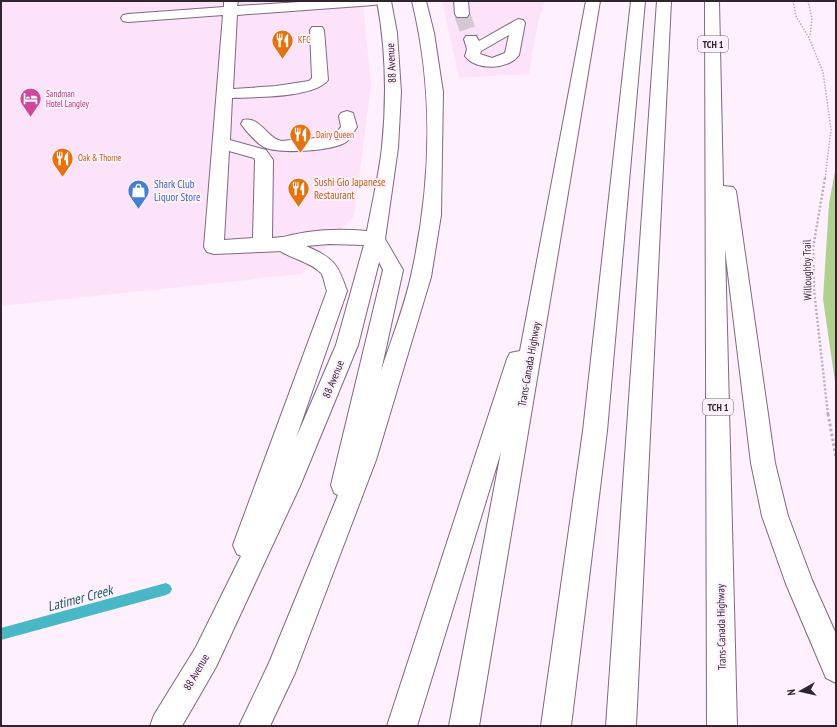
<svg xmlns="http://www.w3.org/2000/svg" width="837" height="727" viewBox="0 0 837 727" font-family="'PT Sans Narrow',sans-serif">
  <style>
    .built { fill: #fce3fa }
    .green { fill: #aed18e }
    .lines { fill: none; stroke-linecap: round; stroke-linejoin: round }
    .stream { fill: #47b8c6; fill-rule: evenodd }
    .minor-tunnel { stroke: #d5c7d4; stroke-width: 16; stroke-dasharray: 16 8; stroke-linecap: butt }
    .minor-casing { stroke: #7f697e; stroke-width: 2 }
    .major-casing { stroke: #7f697e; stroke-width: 2 }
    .highway-casing { stroke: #7f697e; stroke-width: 2 }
    .path-far2 { stroke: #bbadba; stroke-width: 1.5; stroke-dasharray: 1.5 1.5; stroke-linecap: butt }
    .path-far1 { stroke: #bbadba; stroke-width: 2.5; stroke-dasharray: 2 2; stroke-linecap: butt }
    .path { stroke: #bbadba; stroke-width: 3; stroke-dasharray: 2.5 2.5; stroke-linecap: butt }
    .minor { fill: #fff; fill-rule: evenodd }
    .major { fill: #fff; fill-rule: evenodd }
    .highway { fill: #fff; fill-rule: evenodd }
    .labels { text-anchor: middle; stroke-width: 4; stroke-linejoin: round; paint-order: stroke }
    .far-food-label { font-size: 9px; fill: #c56008; stroke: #fff0fe; text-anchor: start }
    .far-hotel-label { font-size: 9px; fill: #b23c85; stroke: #fff0fe; text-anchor: start }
    .shield { fill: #fff0fe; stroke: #6d626c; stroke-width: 1 }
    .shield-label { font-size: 10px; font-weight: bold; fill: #2f252e }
    .street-label { font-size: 11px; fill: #2f252e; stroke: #fff0fe }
    .food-label { font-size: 11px; fill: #c56008; stroke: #fff0fe; text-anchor: start }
    .shop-label { font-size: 11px; fill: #366cbe; stroke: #fff0fe; text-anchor: start }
    .near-water-label { font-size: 14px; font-style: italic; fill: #1e5c64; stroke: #fff0fe }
  </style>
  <rect width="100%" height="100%" fill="#fff0fe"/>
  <path class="built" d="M 1,1 L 363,1 L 371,86 L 354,216 L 302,274 L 1,306 Z
    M 442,1 L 545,1 L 538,22 L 529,74 L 459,78 Z"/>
  <path class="green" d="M 836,165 L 836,389 L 823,299 L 829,204 Z"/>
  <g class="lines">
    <path class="stream" d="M 166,583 L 170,585 L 172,589 L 170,593 L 166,595 L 1,640 L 1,628 Z"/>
    <path class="minor-tunnel" d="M 462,14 L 471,39"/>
    <defs>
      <path id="minor" d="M 224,1 L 238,1 L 237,6 L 316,1 L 381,1 L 379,4 L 374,5 L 237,15 L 233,89 L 276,86 L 309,81 L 312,78 L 310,30 L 312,27 L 322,27 L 324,30 L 328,80 C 315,98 254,97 232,98 L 230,140 L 266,150 L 273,160 L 272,238 L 283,237 L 290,239 L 293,244 L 290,249 L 283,251 L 214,254 L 207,252 L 204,247 L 223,15 L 128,22 L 123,21 L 121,18 L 123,15 L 128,14 L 224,7 ZM 229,151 L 254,158 L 255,160 L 253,238 L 224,240 Z
        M 454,1 L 468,1 L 469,14 L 467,17 L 457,17 L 455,14 Z
        M 518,19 L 523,20 L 525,23 L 519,55 C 509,70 475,71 465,56 L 467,49 L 464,39 L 466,36 L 476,36 L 479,41 ZM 509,35 L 505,53 L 492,58 L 480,54 L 481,51 Z
        M 347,111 L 353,113 L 357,127 C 354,131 351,139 346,142 C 334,151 275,155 262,146 C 255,141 246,131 241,124 L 243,120 C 260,116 266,137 281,141 L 328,137 L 335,134 L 341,127 L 339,116 L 341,113 Z"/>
      <path id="major" d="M 377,1 L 391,1 L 397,33 L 401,92 L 398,148 L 385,239 L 403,270 L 381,371 C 391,340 404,308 411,276 C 431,186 434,91 412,1 L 426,1 L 434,33 L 443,92 L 441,215 L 431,277 L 376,460 L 295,673 L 270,726 L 239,726 L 269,663 L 338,495 L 334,493 L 331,485 L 383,270 L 379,262 L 358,345 L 300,486 L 216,667 L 182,726 L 150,726 L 154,715 L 196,647 L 241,556 L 237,554 L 233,545 L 327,291 C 325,286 324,277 321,273 C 309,260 281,257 273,244 L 276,239 C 305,230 337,228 367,231 C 372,203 379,175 382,147 C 387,98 386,49 377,1 ZM 329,244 L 364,245 L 336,345 L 296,438 L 347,291 C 338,264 334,258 306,246 Z"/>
      <path id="highway" d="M 586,1 L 600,1 L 479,726 L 449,726 L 501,452 L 417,726 L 387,726 L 507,359 L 510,353 L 520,351 Z
        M 631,1 L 645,1 L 607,431 L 571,726 L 541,726 L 583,431 Z
        M 657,1 L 671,1 L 636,726 L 606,726 Z
        M 705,1 L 719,1 L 723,186 L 733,187 L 736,191 L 775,463 L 788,516 L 812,580 L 836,634 L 836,683 L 826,678 L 786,584 L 762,516 L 751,463 L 725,249 L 737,726 L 707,726 Z"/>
    </defs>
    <use href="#minor" class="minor-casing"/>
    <use href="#major" class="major-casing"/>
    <use href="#highway" class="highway-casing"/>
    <path class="path-far2" d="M 793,1 L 796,16 L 809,38 L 823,72 L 831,129 L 825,179
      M 808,1 L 812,18 L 810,37
      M 824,1 L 831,1"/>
    <path class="path-far1" d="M 825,178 L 813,248 L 814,290 L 828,415"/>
    <path class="path" d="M 828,414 L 836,457"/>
    <use href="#minor" class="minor"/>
    <use href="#major" class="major"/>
    <use href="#highway" class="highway"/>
  </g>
  <defs>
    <symbol id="restaurant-pin" viewBox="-11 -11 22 30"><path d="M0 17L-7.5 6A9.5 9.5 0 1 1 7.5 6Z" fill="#e8710a" stroke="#fff0fe"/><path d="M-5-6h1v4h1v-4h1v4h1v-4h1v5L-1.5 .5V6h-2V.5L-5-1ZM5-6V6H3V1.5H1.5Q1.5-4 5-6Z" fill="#fff"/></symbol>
    <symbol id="hotel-pin" viewBox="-11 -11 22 30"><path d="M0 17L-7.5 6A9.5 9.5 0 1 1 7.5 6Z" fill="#d1479c" stroke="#fff0fe"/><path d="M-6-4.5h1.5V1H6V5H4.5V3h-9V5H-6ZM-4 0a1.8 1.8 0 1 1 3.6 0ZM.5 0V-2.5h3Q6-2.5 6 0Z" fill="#fff"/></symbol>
    <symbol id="shop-pin" viewBox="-11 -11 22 30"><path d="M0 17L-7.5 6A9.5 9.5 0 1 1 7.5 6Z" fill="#3f7fe0" stroke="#fff0fe"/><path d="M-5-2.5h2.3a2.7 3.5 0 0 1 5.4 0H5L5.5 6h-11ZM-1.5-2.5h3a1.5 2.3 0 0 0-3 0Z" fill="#fff"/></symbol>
  </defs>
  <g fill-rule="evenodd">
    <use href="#restaurant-pin" x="270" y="28" width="25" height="34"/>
    <use href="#hotel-pin" x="18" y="86" width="25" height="34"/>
    <use href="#restaurant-pin" x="288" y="122" width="25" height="34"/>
    <use href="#restaurant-pin" x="50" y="146" width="25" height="34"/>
    <use href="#restaurant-pin" x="286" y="176" width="25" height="34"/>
    <use href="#shop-pin" x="126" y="178" width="25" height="34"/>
  </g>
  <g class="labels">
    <g class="far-food-label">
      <text x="298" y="43">KFC</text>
      <text x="316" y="138">Dairy Queen</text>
      <text x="78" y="161">Oak &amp; Thorne</text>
    </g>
    <g class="far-hotel-label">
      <text x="46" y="97">Sandman<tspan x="46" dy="10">Hotel Langley</tspan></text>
    </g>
    <g class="shield">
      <rect x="698" y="36" width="30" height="16" rx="3"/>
      <rect x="703" y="399" width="30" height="16" rx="3"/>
    </g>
    <g class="shield-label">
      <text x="713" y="48">TCH 1</text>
      <text x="718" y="411">TCH 1</text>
    </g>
    <g class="street-label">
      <text transform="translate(391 63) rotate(-93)" y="4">88 Avenue</text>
      <text transform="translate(807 270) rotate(-91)" y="4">Willoughby Trail</text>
      <text transform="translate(529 364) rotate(-80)" y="4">Trans-Canada Highway</text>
      <text transform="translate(333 379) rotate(-68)" y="4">88 Avenue</text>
      <text transform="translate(721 627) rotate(-91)" y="4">Trans-Canada Highway</text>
      <text transform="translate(196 672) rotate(-60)" y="4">88 Avenue</text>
    </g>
    <g class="food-label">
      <text x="314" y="186">Sushi Gio Japanese<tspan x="314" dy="13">Restaurant</tspan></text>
    </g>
    <g class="shop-label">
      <text x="154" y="188">Shark Club<tspan x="154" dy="13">Liquor Store</tspan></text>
    </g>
    <g class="near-water-label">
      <text transform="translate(80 598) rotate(-15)" y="5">Latimer Creek</text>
    </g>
  </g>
  <rect width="837" height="727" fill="none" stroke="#2f252e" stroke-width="4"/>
  <g transform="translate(801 691) rotate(262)" stroke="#fff0fe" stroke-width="3" paint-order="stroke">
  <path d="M0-3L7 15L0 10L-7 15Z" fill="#2f252e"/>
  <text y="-6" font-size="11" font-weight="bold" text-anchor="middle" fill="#2f252e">N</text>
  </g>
</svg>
